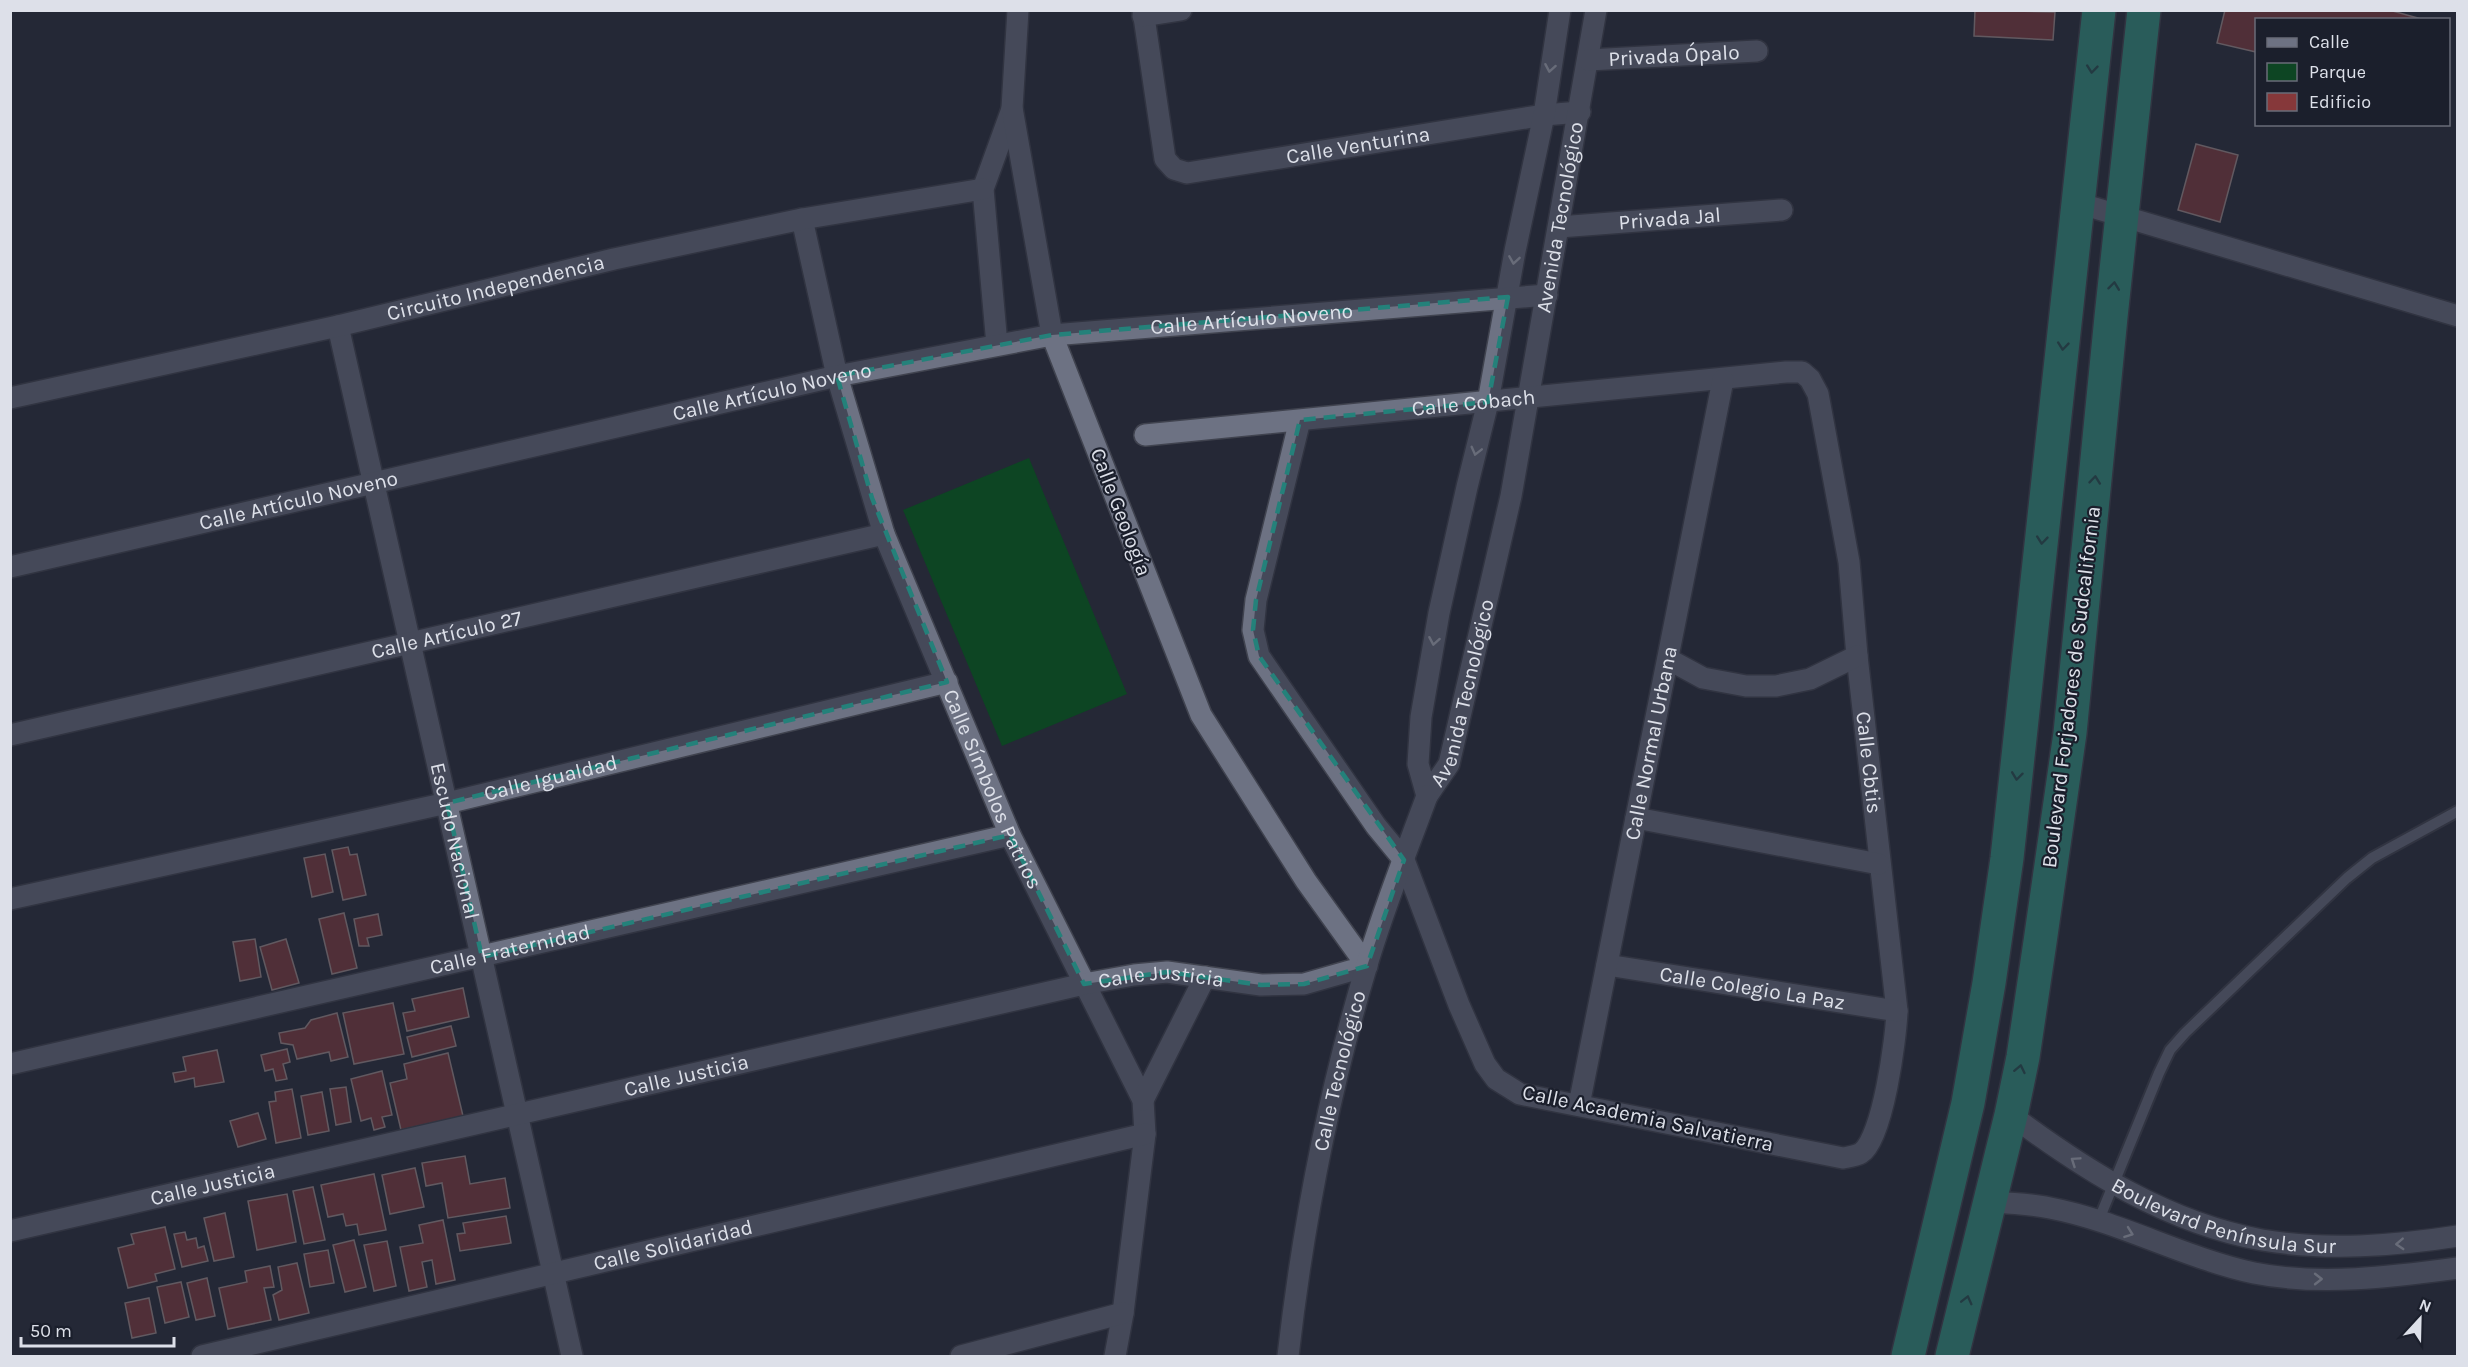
<svg xmlns="http://www.w3.org/2000/svg" width="2468" height="1367" viewBox="0 0 2468 1367" font-family="Karla,sans-serif">
  <style>
    .green { fill: #0d4523 }
    .building { fill: #86383a; stroke: #aa9492; stroke-width: 1.5 }
    .lines { fill: none; stroke-linecap: round; stroke-linejoin: round }
    .lane-casing { stroke: #40434f; stroke-width: 14 }
    .street-casing { stroke: #40434f; stroke-width: 24 }
    .highway-casing { stroke: #40434f; stroke-width: 36 }
    .lane { stroke: #6d7283; stroke-width: 10 }
    .street { stroke: #6d7283; stroke-width: 21 }
    .highway { stroke: #309c85; stroke-width: 33 }
    .oneway { stroke: #bbbfca }
    .oneway2 { stroke: #235150 }
    .marked { fill: none; stroke: #24817a; stroke-width: 4.5; stroke-dasharray: 12 8; stroke-linejoin: round }
    .labels { text-anchor: middle; stroke-width: 4.5; stroke-linejoin: round; paint-order: stroke }
    .street-label { font-size: 21px; fill: #dde0e9; stroke: #1b1f2c }
  </style>
  <rect width="100%" height="100%" fill="#252836"/>
  <path class="green" d="M 1029,458 L 1127,694 L 1002,746 L 903,510 Z"/>
  <path class="building" d="M 1975,10 L 2055,12 L 2053,40 L 1974,36 Z
    M 2225,10 L 2389,10 L 2425,20 L 2256,20 L 2256,52 L 2217,43 Z
    M 2196,144 L 2238,155 L 2220,222 L 2178,210 Z
    M 348,847 L 350,855 L 357,854 L 366,895 L 343,900 L 332,850 Z
    M 325,854 L 333,892 L 312,897 L 304,858 Z
    M 344,913 L 357,968 L 332,974 L 319,919 Z
    M 378,914 L 382,935 L 367,938 L 369,946 L 359,946 L 354,919 Z
    M 255,939 L 261,977 L 240,981 L 233,942 Z
    M 286,939 L 299,983 L 272,990 L 260,947 Z
    M 463,988 L 469,1017 L 407,1031 L 403,1013 L 415,1011 L 412,999 Z
    M 393,1003 L 404,1054 L 354,1064 L 343,1013 Z
    M 337,1013 L 348,1057 L 331,1061 L 329,1052 L 297,1059 L 293,1045 L 281,1043 L 279,1033 L 305,1028 L 311,1020 Z
    M 451,1026 L 456,1046 L 412,1057 L 407,1037 Z
    M 287,1049 L 290,1062 L 283,1064 L 287,1079 L 276,1081 L 273,1069 L 265,1071 L 261,1055 Z
    M 217,1050 L 224,1082 L 195,1087 L 194,1078 L 175,1082 L 173,1073 L 186,1071 L 183,1057 Z
    M 448,1053 L 463,1116 L 401,1130 L 390,1083 L 407,1079 L 404,1064 Z
    M 382,1071 L 392,1115 L 382,1117 L 385,1127 L 374,1130 L 371,1118 L 361,1121 L 351,1079 Z
    M 346,1087 L 351,1122 L 336,1125 L 330,1089 Z
    M 292,1089 L 301,1138 L 276,1143 L 269,1102 L 276,1101 L 275,1092 Z
    M 322,1092 L 329,1131 L 308,1135 L 301,1096 Z
    M 258,1113 L 266,1139 L 238,1147 L 230,1121 Z
    M 465,1156 L 470,1184 L 505,1178 L 510,1208 L 448,1218 L 442,1183 L 426,1186 L 422,1163 Z
    M 415,1168 L 424,1207 L 390,1214 L 382,1175 Z
    M 374,1174 L 386,1230 L 359,1235 L 357,1224 L 346,1226 L 343,1214 L 328,1217 L 321,1185 Z
    M 313,1187 L 325,1240 L 304,1244 L 293,1191 Z
    M 287,1194 L 296,1242 L 257,1250 L 248,1201 Z
    M 225,1213 L 234,1257 L 214,1261 L 204,1218 Z
    M 506,1216 L 511,1243 L 460,1251 L 457,1234 L 465,1233 L 463,1223 Z
    M 443,1220 L 455,1280 L 436,1284 L 432,1260 L 422,1262 L 427,1287 L 409,1291 L 400,1247 L 423,1243 L 419,1225 Z
    M 165,1227 L 175,1269 L 155,1274 L 157,1281 L 128,1288 L 118,1248 L 134,1244 L 131,1234 Z
    M 185,1232 L 187,1240 L 196,1238 L 198,1248 L 204,1246 L 208,1261 L 182,1267 L 174,1234 Z
    M 354,1240 L 366,1287 L 345,1292 L 333,1245 Z
    M 387,1241 L 396,1286 L 374,1291 L 364,1245 Z
    M 328,1250 L 334,1283 L 310,1287 L 304,1254 Z
    M 297,1263 L 309,1313 L 279,1320 L 273,1295 L 282,1290 L 278,1267 Z
    M 270,1266 L 274,1287 L 264,1288 L 271,1320 L 228,1329 L 219,1288 L 247,1282 L 245,1271 Z
    M 207,1278 L 215,1316 L 196,1320 L 187,1283 Z
    M 181,1282 L 189,1317 L 165,1323 L 157,1287 Z
    M 149,1298 L 156,1333 L 132,1338 L 125,1303 Z"/>
  <g class="lines">
    <defs>
      <path id="lane" d="M 2098,1222 L 2159,1073 L 2170,1050 L 2185,1033 L 2347,878 L 2372,858 L 2458,811"/>
      <g id="street">
        <path id="s1" d="M 1143,10 L 1165,159 L 1174,169 L 1187,173 L 1544,115 L 1580,112"/>
        <path id="s2" d="M 1560,10 L 1544,115 L 1515,251 L 1488,402 L 1467,487 L 1439,613 L 1421,717 L 1418,764 L 1427,796 L 1449,764 L 1511,496 L 1596,10"/>
        <path d="M 1143,16 L 1181,10"/>
        <path id="s3" d="M 1588,60 L 1757,51"/>
        <path d="M 2078,203 L 2458,316"/>
        <path id="s4" d="M 802,219 L 837,376 L 884,534 L 1010,835 L 1143,1100 L 1145,1134 L 1123,1313 L 1115,1356"/>
        <path id="s5" d="M 1559,227 L 1782,210"/>
        <path id="s6" d="M 338,326 L 572,1356"/>
        <path d="M 997,345 L 983,189 L 1012,109"/>
        <path id="s7" d="M 10,398 L 338,326 L 614,259 L 802,219 L 983,189"/>
        <path id="s8" d="M 1145,435 L 1786,372 L 1802,372 L 1810,379 L 1818,394 L 1849,562 L 1857,656 L 1897,1011 C 1896,1038 1883,1139 1861,1153 C 1856,1156 1848,1157 1843,1158 L 1520,1094 L 1496,1079 L 1485,1064 L 1459,1005 L 1404,860 L 1376,826 L 1259,656 L 1253,630 L 1256,600 L 1300,420"/>
        <path id="s9" d="M 10,567 L 837,376 L 1052,335 L 1547,295"/>
        <path d="M 1668,659 L 1703,678 L 1746,686 L 1776,686 L 1810,679 L 1857,656"/>
        <path id="s10" d="M 10,735 L 884,534"/>
        <path d="M 1636,818 L 1879,864"/>
        <path id="s11" d="M 10,899 L 447,803 L 947,682"/>
        <path id="s12" d="M 1607,965 L 1897,1011"/>
        <path id="s13" d="M 10,1064 L 1010,835"/>
        <path d="M 1143,1100 L 1205,977"/>
        <path id="s14" d="M 1579,1105 L 1723,380"/>
        <path id="s15" d="M 2011,1115 C 2086,1171 2168,1223 2262,1240 C 2327,1251 2393,1246 2458,1236"/>
        <path d="M 1991,1202 C 2011,1203 2031,1204 2050,1208 C 2119,1221 2184,1258 2254,1273 C 2320,1286 2391,1277 2458,1268"/>
        <path id="s16" d="M 10,1231 L 1084,984 L 1134,975 L 1167,972 L 1261,985 L 1304,984 L 1367,966 L 1306,881 L 1201,715 L 1052,335 L 1012,108 L 1018,10"/>
        <path id="s17" d="M 202,1356 L 1145,1134"/>
        <path d="M 961,1356 L 1123,1313"/>
        <path id="s18" d="M 1288,1356 C 1303,1225 1328,1095 1366,968 C 1383,910 1406,853 1427,796"/>
      </g>
      <path id="highway" d="M 1908,1356 L 1968,1103 L 1989,983 L 2007,858 L 2099,10
        M 1952,1356 L 2011,1115 L 2023,1057 L 2040,942 L 2070,733 L 2111,317 L 2144,10"/>
    </defs>
    <use href="#lane" class="lane-casing"/>
    <use href="#street" class="street-casing"/>
    <use href="#highway" class="highway-casing"/>
    <use href="#lane" class="lane"/>
    <use href="#street" class="street"/>
    <use href="#highway" class="highway"/>
  </g>
  <defs><path id="oneway-chevron" d="M-2-3.5L2.5 0L-2 3.5" fill="none" stroke-width="1.6" stroke-linecap="round" stroke-linejoin="round" transform="scale(1.5)"/></defs>
  <g class="oneway">
    <use href="#oneway-chevron" transform="translate(1550 68) rotate(100)"/>
    <use href="#oneway-chevron" transform="translate(1514 260) rotate(99)"/>
    <use href="#oneway-chevron" transform="translate(1476 451) rotate(104)"/>
    <use href="#oneway-chevron" transform="translate(1434 641) rotate(100)"/>
    <use href="#oneway-chevron" transform="translate(2075 1161) rotate(-146)"/>
    <use href="#oneway-chevron" transform="translate(2129 1233) rotate(20)"/>
    <use href="#oneway-chevron" transform="translate(2400 1244) rotate(177)"/>
    <use href="#oneway-chevron" transform="translate(2318 1279)"/>
  </g>
  <g class="oneway2">
    <use href="#oneway-chevron" transform="translate(2092 69) rotate(96)"/>
    <use href="#oneway-chevron" transform="translate(2114 286) rotate(-83)"/>
    <use href="#oneway-chevron" transform="translate(2063 346) rotate(96)"/>
    <use href="#oneway-chevron" transform="translate(2095 480) rotate(-84)"/>
    <use href="#oneway-chevron" transform="translate(2042 540) rotate(96)"/>
    <use href="#oneway-chevron" transform="translate(2017 776) rotate(97)"/>
    <use href="#oneway-chevron" transform="translate(2020 1069) rotate(-78)"/>
    <use href="#oneway-chevron" transform="translate(1967 1300) rotate(-76)"/>
  </g>
  <path d="M0 0H2468V1367H0ZM 1508,297 L 1488,402 L 1300,420 L 1256,600 L 1253,630 L 1259,656 L 1404,860 L 1367,966 L 1304,984 L 1261,985 L 1167,972 L 1084,984 L 1010,835 L 482,957 L 447,803 L 947,682 L 872,498 L 837,376 L 1052,335 Z" fill="#252836" fill-opacity=".55" fill-rule="evenodd"/>
  <path class="marked" d="M 1508,297 L 1488,402 L 1300,420 L 1256,600 L 1253,630 L 1259,656 L 1404,860 L 1367,966 L 1304,984 L 1261,985 L 1167,972 L 1084,984 L 1010,835 L 482,957 L 447,803 L 947,682 L 872,498 L 837,376 L 1052,335 Z"/>
  <g class="labels">
    <g class="street-label">
      <text dy="7" stroke="none"><textPath href="#s3" startOffset="86">Privada Ópalo</textPath></text>
      <text dy="7" stroke="none"><textPath href="#s1" startOffset="351">Calle Venturina</textPath></text>
      <text dy="7" stroke="none"><textPath href="#s2" startOffset="1398">Avenida Tecnológico</textPath></text>
      <text dy="7" stroke="none"><textPath href="#s5" startOffset="111">Privada Jal</textPath></text>
      <text dy="7" stroke="none"><textPath href="#s7" startOffset="498">Circuito Independencia</textPath></text>
      <text dy="7" stroke="none"><textPath href="#s9" startOffset="1268">Calle Artículo Noveno</textPath></text>
      <text dy="7" stroke="none"><textPath href="#s9" startOffset="782">Calle Artículo Noveno</textPath></text>
      <text dy="7" stroke="none"><textPath href="#s8" startOffset="330">Calle Cobach</textPath></text>
      <text dy="7" stroke="none"><textPath href="#s9" startOffset="296">Calle Artículo Noveno</textPath></text>
      <text transform="translate(1121 512) rotate(69)" y="7">Calle Geología</text>
      <text dy="7" stroke="none"><textPath href="#s10" startOffset="448">Calle Artículo 27</textPath></text>
      <text transform="translate(2071 687) rotate(-83)" y="7">Boulevard Forjadores de Sudcalifornia</text>
      <text dy="7" stroke="none"><textPath href="#s2" startOffset="912">Avenida Tecnológico</textPath></text>
      <text dy="7" stroke="none"><textPath href="#s14" startOffset="369">Calle Normal Urbana</textPath></text>
      <text dy="7" stroke="none"><textPath href="#s8" startOffset="1060">Calle Cbtis</textPath></text>
      <text dy="7" stroke="none"><textPath href="#s11" startOffset="554">Calle Igualdad</textPath></text>
      <text dy="7" stroke="none"><textPath href="#s4" startOffset="603">Calle Símbolos Patrios</textPath></text>
      <text dy="7" stroke="none"><textPath href="#s6" startOffset="528">Escudo Nacional</textPath></text>
      <text dy="7" stroke="none"><textPath href="#s13" startOffset="513">Calle Fraternidad</textPath></text>
      <text dy="7" stroke="none"><textPath href="#s16" startOffset="1180">Calle Justicia</textPath></text>
      <text dy="7" stroke="none"><textPath href="#s12" startOffset="147">Calle Colegio La Paz</textPath></text>
      <text dy="7" stroke="none"><textPath href="#s18" startOffset="290">Calle Tecnológico</textPath></text>
      <text dy="7" stroke="none"><textPath href="#s16" startOffset="694">Calle Justicia</textPath></text>
      <text transform="translate(1648 1118) rotate(12)" y="7">Calle Academia Salvatierra</text>
      <text dy="7" stroke="none"><textPath href="#s16" startOffset="208">Calle Justicia</textPath></text>
      <text dy="7" stroke="none"><textPath href="#s15" startOffset="240">Boulevard Península Sur</textPath></text>
      <text dy="7" stroke="none"><textPath href="#s17" startOffset="484">Calle Solidaridad</textPath></text>
    </g>
  </g>
  <rect width="2468" height="1367" fill="none" stroke="#dde0e9" stroke-width="24"/>
  <rect x="2255" y="18" width="195" height="108" fill="#1b1f2c" stroke="#696c78" stroke-width="1.5"/>
  <rect x="2267" y="38" width="30" height="9" fill="#6d7283" stroke="#696c78" stroke-width="1.5"/>
  <text x="2309" y="48" font-size="18" fill="#dde0e9">Calle</text>
  <rect x="2267" y="63" width="30" height="18" fill="#0d4523" stroke="#696c78" stroke-width="1.5"/>
  <text x="2309" y="78" font-size="18" fill="#dde0e9">Parque</text>
  <rect x="2267" y="93" width="30" height="18" fill="#86383a" stroke="#696c78" stroke-width="1.5"/>
  <text x="2309" y="108" font-size="18" fill="#dde0e9">Edificio</text>
  <g transform="translate(2420 1319) rotate(22)" stroke="#1b1f2c" stroke-width="4.5" paint-order="stroke">
  <path d="M0-4.5L10 22L0 15L-10 22Z" fill="#dde0e9"/>
  <text y="-9" font-size="16" font-weight="bold" text-anchor="middle" fill="#dde0e9">N</text>
  </g>
  <path d="M21 1337v9h153v-9" fill="none" stroke="#dde0e9" stroke-width="3"/>
  <text x="30" y="1337" font-size="18" fill="#dde0e9" stroke="#1b1f2c" stroke-width="4.5" paint-order="stroke">50 m</text>
</svg>
